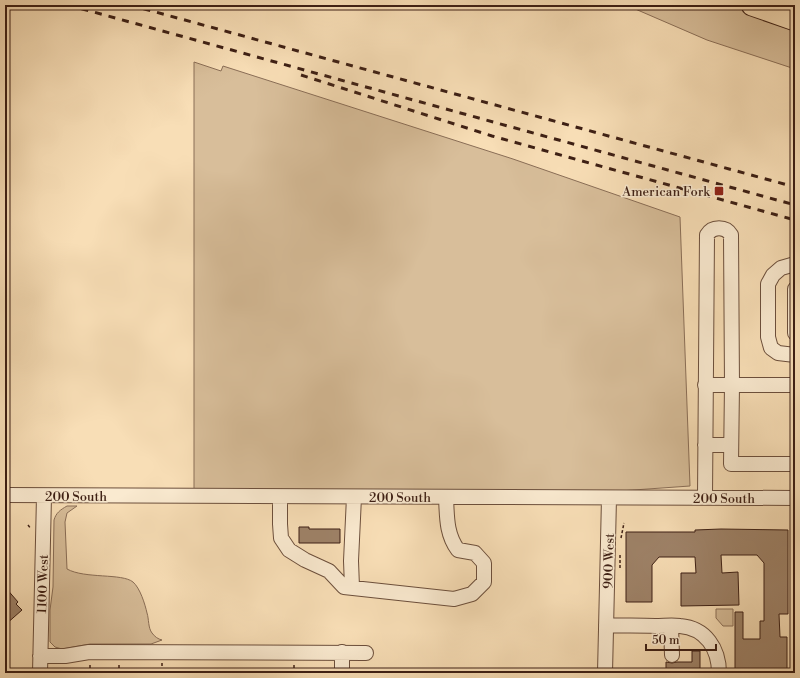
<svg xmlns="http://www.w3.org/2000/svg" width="800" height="678" viewBox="0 0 800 678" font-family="'Libre Bodoni',serif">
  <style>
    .green { fill: #d8be9a; stroke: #8a6e57 }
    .building { fill: #9e8268; stroke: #3d1f14 }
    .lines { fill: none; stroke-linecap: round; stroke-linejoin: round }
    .minor-casing { stroke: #6c4f3c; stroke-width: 16 }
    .highway-casing { stroke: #3d1f14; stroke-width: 23 }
    .path { stroke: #3d1f14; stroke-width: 1.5; stroke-dasharray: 3 2; stroke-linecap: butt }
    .minor { stroke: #faead0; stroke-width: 14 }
    .highway { stroke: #f8deb6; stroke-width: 21 }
    .rail { stroke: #3d1f14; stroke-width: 3; stroke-dasharray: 7 7; stroke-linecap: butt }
    .poi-dot { fill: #8f2418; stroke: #faead0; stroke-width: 1.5 }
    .labels { text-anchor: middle; stroke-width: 3; stroke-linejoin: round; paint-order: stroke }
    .poi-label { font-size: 13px; fill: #3d1f14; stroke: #faead0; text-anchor: end }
    .street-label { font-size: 13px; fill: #3d1f14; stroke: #faead0 }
  </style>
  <rect width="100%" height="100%" fill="#f8deb6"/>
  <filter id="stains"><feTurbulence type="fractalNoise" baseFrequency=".005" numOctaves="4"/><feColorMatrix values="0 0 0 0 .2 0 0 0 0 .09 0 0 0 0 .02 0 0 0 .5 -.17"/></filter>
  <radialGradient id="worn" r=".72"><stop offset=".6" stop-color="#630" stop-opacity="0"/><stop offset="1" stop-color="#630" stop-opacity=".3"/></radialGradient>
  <path class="green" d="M 626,5 L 729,5 L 795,28 L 795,69 L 707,40 Z
    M 194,62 L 221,71 L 223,66 L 513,159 L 680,217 L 690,486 L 591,493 L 194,489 Z
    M 67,506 L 77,506 L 67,513 L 65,522 L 67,569 C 85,579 122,573 133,582 C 140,588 145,604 147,613 C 149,619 148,628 152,633 C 155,637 158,639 162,640 L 151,644 L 90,644 L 62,649 L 55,647 L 50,642 L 50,610 L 53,587 L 54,520 C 56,513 60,510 67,506 Z
    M 716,609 L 733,609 L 733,626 L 723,626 L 716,618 Z"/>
  <path class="building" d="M 299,527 L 309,527 L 309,529 L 340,529 L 340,543 L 299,543 Z
    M 721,529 L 788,530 L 788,614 L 779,614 L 780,637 L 787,637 L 787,673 L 735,673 L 735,612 L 743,612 L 743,639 L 760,639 L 760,621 L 764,621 L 764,563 L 757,555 L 721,555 L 722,573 L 738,572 L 739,605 L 681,606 L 681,573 L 696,573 L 695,557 L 659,557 L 652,565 L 652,602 L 626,602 L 626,532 L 695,532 L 695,530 Z
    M 5,587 L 18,602 L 16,604 L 22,610 L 5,625 Z
    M 692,651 L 700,651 L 700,673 L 666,673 L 666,662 L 672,663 L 677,662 L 692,662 Z"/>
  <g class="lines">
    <defs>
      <path id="minor" d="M 795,264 L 781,268 L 773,275 L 768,284 L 768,337 L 771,348 L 778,353 L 795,355
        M 795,289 L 795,333
        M 705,385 L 732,385 L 731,464 L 795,464
        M 705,445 L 731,445
        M 5,495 L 795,498
        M 280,497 L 280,524 L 281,538 L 289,550 L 305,560 L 329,571 L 344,587 L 454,599 L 472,594 L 484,582 L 484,563 L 475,553 L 458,550 C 446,534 447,516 446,497
        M 705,497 L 707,235 C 712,226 726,226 731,235 L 732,385 L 795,385
        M 352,587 L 351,561 L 354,497
        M 606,625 C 622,626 639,625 655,626 C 664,626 672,625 680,626 C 706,628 719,649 719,673
        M 671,626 L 672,655
        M 342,652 L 342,673
        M 40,656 L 65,656 L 89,652 L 366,653
        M 40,673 L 44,496
        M 605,673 L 609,498"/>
      <path id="highway" d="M 752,5 L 795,20"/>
    </defs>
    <use href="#minor" class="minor-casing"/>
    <use href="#highway" class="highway-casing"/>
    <path class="path" d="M 791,239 L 792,234
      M 28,525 L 31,529
      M 621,538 L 624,523
      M 620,568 L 620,554
      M 162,663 L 162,673
      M 119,665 L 119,673
      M 294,665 L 294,673
      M 90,673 L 90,663
      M 791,673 L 791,612 L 793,574 L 792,522"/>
    <use href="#minor" class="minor"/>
    <use href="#highway" class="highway"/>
    <path class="rail" d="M 68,5 L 795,205
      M 130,5 L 795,187
      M 301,75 L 492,136 L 795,220"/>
  </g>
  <rect class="poi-dot" x="714" y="186" width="10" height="10" rx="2"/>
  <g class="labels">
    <g class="poi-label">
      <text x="710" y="196">American Fork</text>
    </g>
    <g class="street-label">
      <text x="76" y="501">200 South</text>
      <text x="400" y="502">200 South</text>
      <text x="724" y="503">200 South</text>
      <text transform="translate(608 561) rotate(-88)" y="5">900 West</text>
      <text transform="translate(42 584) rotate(-88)" y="5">1100 West</text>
    </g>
  </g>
  <rect width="800" height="678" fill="none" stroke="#f8deb6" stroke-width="20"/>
  <rect x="6" y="6" width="788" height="666" fill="none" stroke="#3d1f14" stroke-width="2"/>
  <rect x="10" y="10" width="780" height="658" fill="none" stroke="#3d1f14"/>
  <path d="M646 644v6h70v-6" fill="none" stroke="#3d1f14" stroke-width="2"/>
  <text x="652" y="644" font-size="12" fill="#3d1f14" stroke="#faead0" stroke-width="3" paint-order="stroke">50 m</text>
  <rect width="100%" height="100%" filter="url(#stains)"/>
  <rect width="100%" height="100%" fill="url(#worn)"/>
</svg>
